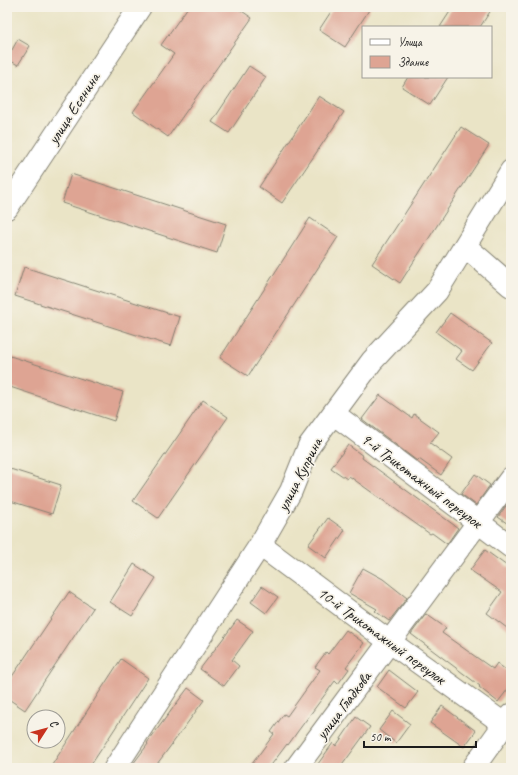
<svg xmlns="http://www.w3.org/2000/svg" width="518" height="775" viewBox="0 0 518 775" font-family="Caveat,sans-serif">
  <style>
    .building { fill: #dea493 }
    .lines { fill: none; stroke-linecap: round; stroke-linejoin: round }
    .minor-casing { stroke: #838071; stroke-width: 24 }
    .minor { stroke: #fff; stroke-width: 22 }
    .labels { text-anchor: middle; stroke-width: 3.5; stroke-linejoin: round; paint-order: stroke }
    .street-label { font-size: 16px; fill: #1c1c1c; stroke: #f7f3e8 }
  </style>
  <rect width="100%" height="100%" fill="#f7f3e8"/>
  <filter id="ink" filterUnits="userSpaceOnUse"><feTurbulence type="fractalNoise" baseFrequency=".025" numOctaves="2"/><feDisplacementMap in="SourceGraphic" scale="8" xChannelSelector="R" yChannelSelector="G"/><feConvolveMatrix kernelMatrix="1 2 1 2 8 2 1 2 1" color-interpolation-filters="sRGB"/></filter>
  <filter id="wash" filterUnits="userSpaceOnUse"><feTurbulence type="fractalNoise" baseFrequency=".012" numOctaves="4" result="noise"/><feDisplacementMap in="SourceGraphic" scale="16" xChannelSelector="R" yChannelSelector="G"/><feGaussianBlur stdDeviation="0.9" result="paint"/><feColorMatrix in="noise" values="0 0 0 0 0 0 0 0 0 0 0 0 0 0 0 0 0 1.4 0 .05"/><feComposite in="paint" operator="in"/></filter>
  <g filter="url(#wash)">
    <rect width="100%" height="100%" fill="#eae4c6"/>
    <g id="blocks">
      <path class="building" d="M 188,7 L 236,7 L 252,18 L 168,137 L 133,112 L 174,54 L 161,45 Z
        M 334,7 L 371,7 L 345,47 L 319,30 Z
        M 453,7 L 493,7 L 480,27 L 440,27 Z
        M 18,39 L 30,46 L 18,65 L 7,59 Z
        M 249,66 L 266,77 L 229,133 L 212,122 Z
        M 408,77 L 448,77 L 430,105 L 402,87 Z
        M 319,96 L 344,112 L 282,203 L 259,187 Z
        M 461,127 L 489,145 L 400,283 L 372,264 Z
        M 71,174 L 226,224 L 217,253 L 62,203 Z
        M 310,218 L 338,237 L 248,376 L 220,358 Z
        M 24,267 L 180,317 L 171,346 L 15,296 Z
        M 450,313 L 492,343 L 472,370 L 456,359 L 462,351 L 436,332 Z
        M 7,355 L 123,392 L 114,421 L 7,386 Z
        M 380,395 L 412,418 L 414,414 L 439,432 L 430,443 L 452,459 L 441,475 L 419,459 L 417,461 L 362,419 Z
        M 203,400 L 228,417 L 158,518 L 133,501 Z
        M 348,445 L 363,456 L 362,458 L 458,528 L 447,544 L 432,533 L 430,534 L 349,476 L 347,479 L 331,468 Z
        M 7,468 L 61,485 L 52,514 L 7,500 Z
        M 475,474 L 490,485 L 476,505 L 461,494 Z
        M 511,499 L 511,526 L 498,517 Z
        M 328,518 L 345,530 L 326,558 L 308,545 Z
        M 485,550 L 511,569 L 511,631 L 487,613 L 502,592 L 470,570 Z
        M 134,564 L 156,578 L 132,616 L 110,602 Z
        M 363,568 L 383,579 L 407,598 L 389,621 L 375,611 L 377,609 L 349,593 Z
        M 262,586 L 278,597 L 266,613 L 251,602 Z
        M 69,592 L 93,608 L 25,710 L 7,698 L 7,684 Z
        M 426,614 L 446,628 L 442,633 L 493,669 L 497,663 L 511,674 L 511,685 L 498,702 L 479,687 L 480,686 L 411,634 Z
        M 237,620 L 253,631 L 232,660 L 239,666 L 224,686 L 200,669 Z
        M 346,630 L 364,643 L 346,667 L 349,669 L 338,684 L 335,681 L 298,731 L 288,745 L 287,744 L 269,768 L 249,768 L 274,734 L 271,732 L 284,714 L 287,716 L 320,670 L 315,667 L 326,652 L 328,654 Z
        M 121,659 L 148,678 L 89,768 L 50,768 Z
        M 389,670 L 418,692 L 406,708 L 377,687 Z
        M 188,688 L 204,700 L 178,736 L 154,768 L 130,768 L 148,744 L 147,743 Z
        M 442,706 L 476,731 L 464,747 L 430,723 Z
        M 393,711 L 410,724 L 396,743 L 379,730 Z
        M 356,717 L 370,727 L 340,768 L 315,768 L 333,743 L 336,746 Z"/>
    </g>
  </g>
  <g filter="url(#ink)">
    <use href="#blocks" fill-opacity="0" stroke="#838071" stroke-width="1"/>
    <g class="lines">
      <defs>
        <path id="minor" d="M 7,208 L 140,7
          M 465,246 L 511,286
          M 334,414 L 511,547
          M 260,545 L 390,642 L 504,724
          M 115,768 L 260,545 L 291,491 L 309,446 L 372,361 L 437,291 L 511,171
          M 296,768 L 511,478
          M 473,768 L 511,715"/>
      </defs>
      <use href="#minor" class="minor-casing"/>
      <use href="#minor" class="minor"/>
    </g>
  </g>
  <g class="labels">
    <g class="street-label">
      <text transform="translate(73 108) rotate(-57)" y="6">улица Есенина</text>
      <text transform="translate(299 474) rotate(-63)" y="6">улица Куприна</text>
      <text transform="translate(422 480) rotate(37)" y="6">9-й Трикотажный переулок</text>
      <text transform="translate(382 635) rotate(36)" y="6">10-й Трикотажный переулок</text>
      <text transform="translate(343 705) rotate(-53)" y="6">улица Гладкова</text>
    </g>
  </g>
  <rect width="518" height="775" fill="none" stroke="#f7f3e8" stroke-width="24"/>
  <rect x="362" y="26" width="130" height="52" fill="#f7f3e8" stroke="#9f9d96"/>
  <rect x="370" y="39" width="20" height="6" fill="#ffffff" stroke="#9f9d96"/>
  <text x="398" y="46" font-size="12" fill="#1c1c1c">Улица</text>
  <rect x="370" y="56" width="20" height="12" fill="#dea493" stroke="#9f9d96"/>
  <text x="398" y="66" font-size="12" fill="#1c1c1c">Здание</text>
  <g transform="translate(46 729) rotate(54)"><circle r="19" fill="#f7f3e8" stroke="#9f9d96"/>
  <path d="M0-3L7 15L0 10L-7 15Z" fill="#c8321e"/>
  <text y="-6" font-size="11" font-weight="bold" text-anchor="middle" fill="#1c1c1c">С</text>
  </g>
  <path d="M364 741v6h112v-6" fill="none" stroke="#1c1c1c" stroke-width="2"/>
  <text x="370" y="741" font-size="12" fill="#1c1c1c" stroke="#f7f3e8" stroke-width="3" paint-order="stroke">50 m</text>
</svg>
